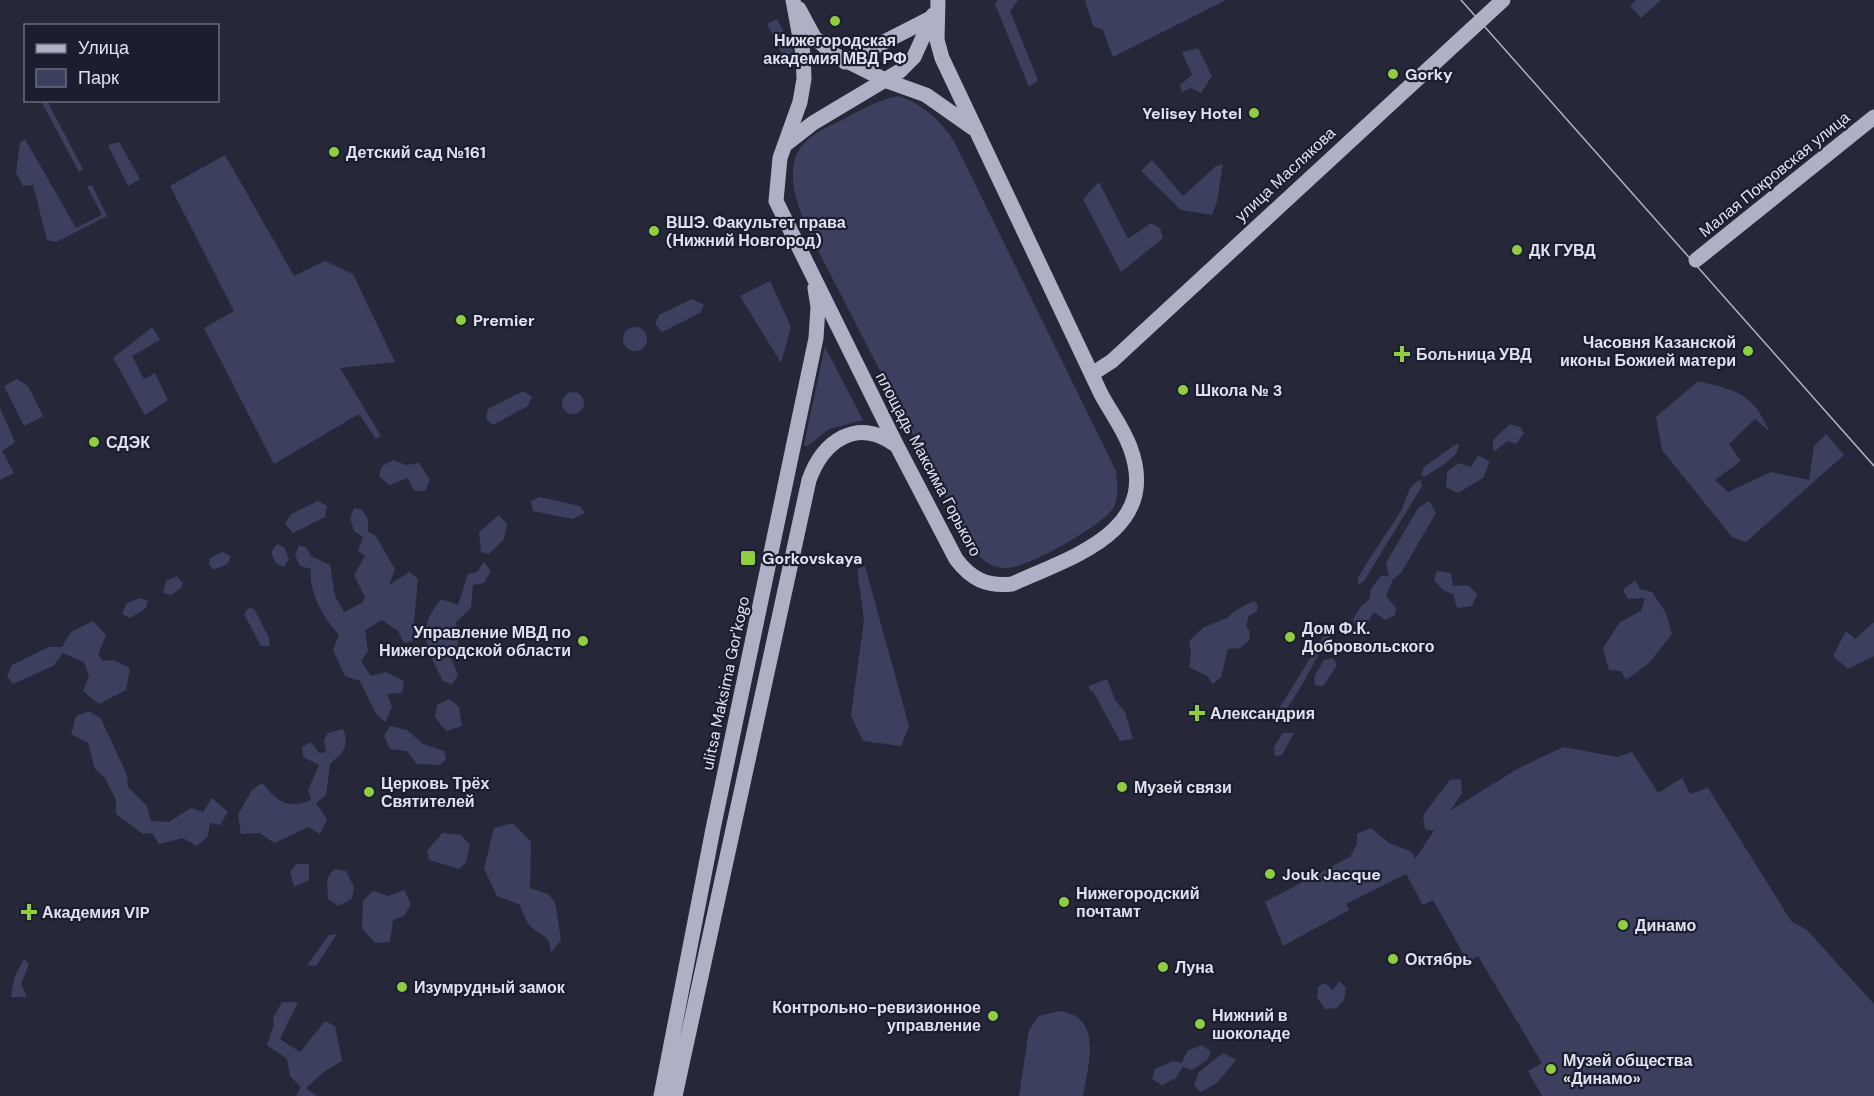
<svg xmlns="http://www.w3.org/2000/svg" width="1874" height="1096" viewBox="0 0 1874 1096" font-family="'DM Sans',sans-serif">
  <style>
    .green { fill: #3c3f5e }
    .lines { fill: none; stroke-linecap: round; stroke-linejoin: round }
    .major { stroke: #aeb1c5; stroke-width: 15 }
    .tram { stroke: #b2b3c1; stroke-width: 1.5 }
    .poi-dot { fill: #90cd40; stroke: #1c1e30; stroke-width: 2 }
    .labels { text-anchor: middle; stroke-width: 4.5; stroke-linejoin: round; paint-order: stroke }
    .poi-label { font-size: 16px; font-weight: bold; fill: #e0e1ee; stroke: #1c1e30; text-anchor: start }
    .street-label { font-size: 16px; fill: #e0e1ee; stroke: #1c1e30 }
  </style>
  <rect width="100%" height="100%" fill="#26283a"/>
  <path class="green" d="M 998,0 L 1018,0 L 1010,11 L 1038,80 L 1029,87 L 995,4 Z
    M 1085,0 L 1226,0 L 1113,57 L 1103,30 L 1093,26 Z
    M 1636,0 L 1661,0 L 1641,18 L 1630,6 Z
    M 777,19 L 794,53 L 784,58 L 767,24 Z
    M 1198,48 L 1212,76 L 1201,93 L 1191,88 L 1182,92 L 1180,85 L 1192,75 L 1182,52 Z
    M 898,96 C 924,105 939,119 954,141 L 1116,471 C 1117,482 1119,497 1114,507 C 1104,525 1027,568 1007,568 C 989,568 980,558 970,545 L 809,233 C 797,205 779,161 810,138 C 819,130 832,125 842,120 C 861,110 877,100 898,96 Z
    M 41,101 L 47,101 L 83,169 L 79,172 Z
    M 25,139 L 76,228 L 102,215 L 87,186 L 92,185 L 107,216 L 56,242 L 47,240 L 33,185 L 23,186 L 16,173 L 20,143 Z
    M 119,142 L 140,179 L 128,186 L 108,145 Z
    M 225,155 L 294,276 L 325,261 L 353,274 L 395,362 L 340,368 L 381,436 L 376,439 L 359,414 L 274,464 L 204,328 L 234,311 L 170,186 Z
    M 1152,160 L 1183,196 L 1216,166 L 1223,164 L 1217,201 L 1212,215 L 1181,210 L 1141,171 Z
    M 1099,182 L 1128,239 L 1151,223 L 1160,228 L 1163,238 L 1121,272 L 1083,199 Z
    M 770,281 L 791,327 L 781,363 L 740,296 Z
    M 692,299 L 704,305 L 700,313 L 662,332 L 655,324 L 659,315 Z
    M 152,327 L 160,340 L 132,356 L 144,379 L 155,373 L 168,400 L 145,415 L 113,358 Z
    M623 339a12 12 0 1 1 24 0a12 12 0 1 1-24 0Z
    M 825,347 L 863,420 L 829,429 L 806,447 L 804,444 Z
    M 17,379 L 28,386 L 43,416 L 24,426 L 4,386 Z
    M 1698,381 C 1736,390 1753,393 1769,431 L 1755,419 L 1729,444 L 1741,461 L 1715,480 L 1728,492 L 1771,472 L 1809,480 L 1814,446 L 1826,434 L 1844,455 L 1746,542 L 1732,537 L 1662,450 L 1656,417 Z
    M 523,391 L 532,397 L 528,406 L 493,425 L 486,419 L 488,409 Z
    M562 403a11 11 0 1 1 22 0a11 11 0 1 1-22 0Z
    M 0,408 L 15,442 L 2,451 L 14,473 L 0,480 Z
    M 1510,424 L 1520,427 L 1524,433 L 1516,444 L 1508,441 L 1493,452 L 1493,440 Z
    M 1456,444 L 1459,445 C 1457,460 1435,469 1424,477 L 1421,475 L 1424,467 Z
    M 1478,455 L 1490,462 L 1483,478 L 1458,493 L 1446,487 L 1447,472 L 1459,463 L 1471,467 Z
    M 393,460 L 406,465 L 419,463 L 430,480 L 425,491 L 414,491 L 408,478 L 389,485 L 379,476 L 382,466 Z
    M 1420,480 L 1422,486 L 1364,581 L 1358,585 L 1358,578 C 1371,555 1387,533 1401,511 C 1407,500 1407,486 1420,480 Z
    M 540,497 L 580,506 L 585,513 L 572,519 L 533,511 L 531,501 Z
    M 318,501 L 327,506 L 325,517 L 293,533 L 285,524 L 291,514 Z
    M 1429,501 L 1436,513 L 1401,573 L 1393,579 L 1386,596 L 1396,608 L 1395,615 L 1385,620 L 1374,612 L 1367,624 L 1357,629 L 1353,619 L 1362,605 L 1369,600 L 1371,589 L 1381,576 L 1389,576 L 1386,563 L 1418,508 Z
    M 354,508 L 362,510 L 368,519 L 368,532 L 375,535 L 395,569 L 389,585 L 409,572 L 418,579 L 412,641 L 404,643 L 398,631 L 382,620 L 365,630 L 368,651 L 361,661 L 371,676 L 386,672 L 404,681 L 402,693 L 387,694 L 392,707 L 385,722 L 376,714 L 360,681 L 345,676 L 333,650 L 339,635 C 324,619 308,591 311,569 L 300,566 L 295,555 L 299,546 L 306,547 L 311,556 L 330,565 L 335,596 L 344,612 L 362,603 L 365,597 L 354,575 L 365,556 L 358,551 L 363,537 L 354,531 L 350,518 Z
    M 499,515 L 507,524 L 504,539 L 489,554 L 481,552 L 479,532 Z
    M 277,544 L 284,547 L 289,559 L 284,567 L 276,563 L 271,552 Z
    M 222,552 L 231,556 L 227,564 L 214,570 L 209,564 L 210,558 Z
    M 484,562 L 491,571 L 484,583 L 473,585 L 471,608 L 456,622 L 458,646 L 451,658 L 458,675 L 452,684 L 443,681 C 427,649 415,630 441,599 L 458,605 L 468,574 L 477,572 Z
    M 865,566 L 909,726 L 901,746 L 863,741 L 851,716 L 864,620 L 857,569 Z
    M 1437,571 L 1451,573 L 1453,586 L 1468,585 L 1477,594 L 1472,606 L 1457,608 L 1453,594 L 1443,590 L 1434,580 Z
    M 177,576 L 183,583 L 180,589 L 171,595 L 163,593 L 166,581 Z
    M 1635,580 L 1640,589 L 1652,592 L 1666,613 L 1672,634 L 1648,664 L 1626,680 L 1621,671 L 1609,670 L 1603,648 L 1620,622 L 1641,611 L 1645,598 L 1628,599 L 1623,590 Z
    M 139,598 L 148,601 L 146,608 L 130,618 L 122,614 L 126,604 Z
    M 1254,601 L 1258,605 L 1257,611 L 1249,616 L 1246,626 L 1250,632 L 1249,641 L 1240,648 L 1228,649 L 1221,677 L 1213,684 L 1207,676 L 1189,667 L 1191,651 L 1189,641 L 1204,627 L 1227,618 L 1236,610 Z
    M 249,608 L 254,609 L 269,638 L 270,646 L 261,646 L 244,614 Z
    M 93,621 L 106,635 L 98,655 L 103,661 L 113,660 L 130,668 L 126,690 L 99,704 L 83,691 L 89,676 L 84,662 L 63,653 L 53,666 L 13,684 L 7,676 L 12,665 L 49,647 L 62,647 L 71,632 Z
    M 1874,622 L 1874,656 L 1848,669 L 1833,656 L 1846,631 L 1855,639 Z
    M 1328,629 L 1330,637 C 1322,645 1320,652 1315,661 C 1304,681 1292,705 1276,721 L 1274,717 Z
    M 1333,658 L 1337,665 L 1323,686 L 1315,685 L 1314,677 L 1324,660 Z
    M 1107,679 L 1115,700 L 1125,712 L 1133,739 L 1120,741 L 1094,693 L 1089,689 L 1089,686 Z
    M 449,699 L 459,707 L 462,726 L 446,731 L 435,717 L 437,705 Z
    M 89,711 L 101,719 L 127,775 L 128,787 L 147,806 L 151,821 L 169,822 L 191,808 L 203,812 L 212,798 L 228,812 L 220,825 L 210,823 L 208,836 L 197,846 L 183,838 L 159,844 L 152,833 L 143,834 L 116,814 L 116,800 L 105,778 L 95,769 L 88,743 L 71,734 L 76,716 Z
    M 390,726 L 407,730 L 423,744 L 444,751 L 446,759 L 440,765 L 417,764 L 407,751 L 390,749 L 384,736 Z
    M 343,729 C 350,746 343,752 330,764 L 326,795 L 316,803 L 327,819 L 320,834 L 309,827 L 274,843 L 260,833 L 241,834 L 238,815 L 252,790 L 262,783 C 277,801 287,810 311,800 L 308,790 L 319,765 L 303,757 L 302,747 L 311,742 L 319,753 L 326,752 L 324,740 L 328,733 Z
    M 1283,733 L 1294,733 L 1282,755 L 1275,756 L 1274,747 Z
    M 1563,747 L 1618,757 L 1632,752 L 1658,793 L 1682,778 L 1690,794 L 1708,788 L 1791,921 L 1807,930 L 1874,1004 L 1874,1096 L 1542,1096 L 1528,1071 L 1542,1063 L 1478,956 L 1468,962 L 1433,900 L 1423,905 L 1406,874 L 1346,904 L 1349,910 L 1283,946 L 1265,902 L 1350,857 L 1357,844 L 1357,834 L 1371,828 L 1389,843 L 1412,852 L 1415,859 L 1434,831 L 1425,829 L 1423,815 L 1450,780 L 1461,779 L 1462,793 L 1450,811 L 1517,769 Z
    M 513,823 L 531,842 L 530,888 L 548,894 L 555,902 L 561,940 L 551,953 C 550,931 538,937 528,923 C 525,918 522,911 520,905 L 497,896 L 484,869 L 494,828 Z
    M 442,833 L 461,835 L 470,845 L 466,862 L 459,869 L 429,860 L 427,851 Z
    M 296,864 L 309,864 L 309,880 L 294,887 L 290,872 Z
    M 334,869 L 346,871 L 354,887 L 352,899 L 338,906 L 328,899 L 327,879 Z
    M 404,890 L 411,904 L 404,916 L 393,920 L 390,942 L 375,943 L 362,928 L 363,901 L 373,891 L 388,896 Z
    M 337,934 L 316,966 L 307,965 L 329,935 Z
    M 24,959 L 29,964 L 21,984 L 27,997 L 11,997 L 14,978 Z
    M 1339,981 L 1346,988 L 1344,1000 L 1337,1008 L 1325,1009 L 1317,997 L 1318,987 L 1325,983 L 1333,990 Z
    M 282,1002 L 298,1002 L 280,1039 L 300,1052 L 325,1021 L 335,1026 L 342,1061 L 325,1071 L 306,1088 L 317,1096 L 296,1096 L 301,1087 L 290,1076 L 287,1059 L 267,1045 L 274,1025 L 273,1018 Z
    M 1059,1011 C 1104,1016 1088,1066 1083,1096 L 1019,1096 L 1029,1030 L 1039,1016 Z
    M 1202,1045 L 1211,1052 L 1207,1060 L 1192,1070 L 1183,1067 L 1176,1078 L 1162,1085 L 1152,1079 L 1155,1069 L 1173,1061 L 1182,1063 L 1187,1051 Z
    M 1223,1053 L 1236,1060 L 1217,1083 L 1201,1092 L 1194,1086 L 1198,1073 Z"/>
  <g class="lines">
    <path class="major" d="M 793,0 L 803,54 L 804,79 L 800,102 L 780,158 L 776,201 L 897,446 L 956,559 C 971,579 987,587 1012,584 C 1071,557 1162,532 1130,447 C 1123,428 1110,411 1101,394 L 942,58 L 937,40 L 938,0
      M 799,9 L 814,37 L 833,54 L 887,81 L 926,95 L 973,128
      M 845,62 L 931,18
      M 786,144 L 813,123 L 900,71 L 914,57 L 933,15
      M 1696,260 L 1874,117
      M 1092,374 L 1112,361 L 1503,0
      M 661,1096 L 713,829 L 816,338 L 818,307 L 815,288
      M 675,1096 L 809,480 C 823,441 857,417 894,444"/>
    <path class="tram" d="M 1461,0 L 1874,466"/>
  </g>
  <g class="poi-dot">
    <circle cx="835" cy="21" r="6"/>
    <circle cx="1393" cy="74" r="6"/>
    <circle cx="1254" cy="113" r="6"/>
    <circle cx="334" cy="152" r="6"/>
    <circle cx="654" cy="231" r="6"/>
    <circle cx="1517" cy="250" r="6"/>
    <circle cx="461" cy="320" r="6"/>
    <circle cx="1748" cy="351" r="6"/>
    <path d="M1399 345h6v6h6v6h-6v6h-6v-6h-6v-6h6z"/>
    <circle cx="1183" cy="390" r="6"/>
    <circle cx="94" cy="442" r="6"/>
    <rect x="740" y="550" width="16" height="16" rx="3"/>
    <circle cx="1290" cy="637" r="6"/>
    <circle cx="583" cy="641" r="6"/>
    <path d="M1194 704h6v6h6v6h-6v6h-6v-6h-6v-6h6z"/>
    <circle cx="1122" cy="787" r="6"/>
    <circle cx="369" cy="792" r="6"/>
    <circle cx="1270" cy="874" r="6"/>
    <circle cx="1064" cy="902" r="6"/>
    <path d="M26 903h6v6h6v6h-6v6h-6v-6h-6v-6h6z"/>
    <circle cx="1623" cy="925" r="6"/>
    <circle cx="1393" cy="959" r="6"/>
    <circle cx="1163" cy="967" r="6"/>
    <circle cx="402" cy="987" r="6"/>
    <circle cx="993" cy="1016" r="6"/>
    <circle cx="1200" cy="1024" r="6"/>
    <circle cx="1551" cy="1069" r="6"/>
  </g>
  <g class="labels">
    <g class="poi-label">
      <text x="835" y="46" text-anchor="middle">Нижегородская<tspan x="835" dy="18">академия МВД РФ</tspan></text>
      <text x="1405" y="80">Gorky</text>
      <text x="1242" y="119" text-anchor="end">Yelisey Hotel</text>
      <text x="346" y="158">Детский сад №161</text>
      <text x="666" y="228">ВШЭ. Факультет права<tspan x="666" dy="18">(Нижний Новгород)</tspan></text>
      <text x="1529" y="256">ДК ГУВД</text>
      <text x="473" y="326">Premier</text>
      <text x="1736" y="348" text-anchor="end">Часовня Казанской<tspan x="1736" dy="18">иконы Божией матери</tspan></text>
      <text x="1416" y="360">Больница УВД</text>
      <text x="1195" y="396">Школа № 3</text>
      <text x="106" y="448">СДЭК</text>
      <text x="762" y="564">Gorkovskaya</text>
      <text x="1302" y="634">Дом Ф.К.<tspan x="1302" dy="18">Добровольского</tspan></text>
      <text x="571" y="638" text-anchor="end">Управление МВД по<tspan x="571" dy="18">Нижегородской области</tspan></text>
      <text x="1210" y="719">Александрия</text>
      <text x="381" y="789">Церковь Трёх<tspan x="381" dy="18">Святителей</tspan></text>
      <text x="1134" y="793">Музей связи</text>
      <text x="1282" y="880">Jouk Jacque</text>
      <text x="1076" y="899">Нижегородский<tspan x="1076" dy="18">почтамт</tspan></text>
      <text x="42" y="918">Академия VIP</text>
      <text x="1635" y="931">Динамо</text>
      <text x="1405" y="965">Октябрь</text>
      <text x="1175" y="973">Луна</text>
      <text x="414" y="993">Изумрудный замок</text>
      <text x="981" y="1013" text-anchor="end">Контрольно-ревизионное<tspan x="981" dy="18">управление</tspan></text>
      <text x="1212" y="1021">Нижний в<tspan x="1212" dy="18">шоколаде</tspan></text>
      <text x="1563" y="1066">Музей общества<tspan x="1563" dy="18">«Динамо»</tspan></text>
    </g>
    <g class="street-label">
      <text transform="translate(1285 174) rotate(-43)" y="6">улица Маслякова</text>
      <text transform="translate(1774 174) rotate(-39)" y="6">Малая Покровская улица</text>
      <text transform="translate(929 464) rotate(62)" y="6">площадь Максима Горького</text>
      <text transform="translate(725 683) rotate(-78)" y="6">ulitsa Maksima Gor'kogo</text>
    </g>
  </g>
  <rect x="24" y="24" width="195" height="78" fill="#1c1e30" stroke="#6a6c7c" stroke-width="1.5"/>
  <rect x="36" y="44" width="30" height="9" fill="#aeb1c5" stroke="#6a6c7c" stroke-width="1.5"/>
  <text x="78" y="54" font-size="18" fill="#e0e1ee">Улица</text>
  <rect x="36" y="69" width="30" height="18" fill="#3c3f5e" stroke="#6a6c7c" stroke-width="1.5"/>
  <text x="78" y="84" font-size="18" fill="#e0e1ee">Парк</text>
</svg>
